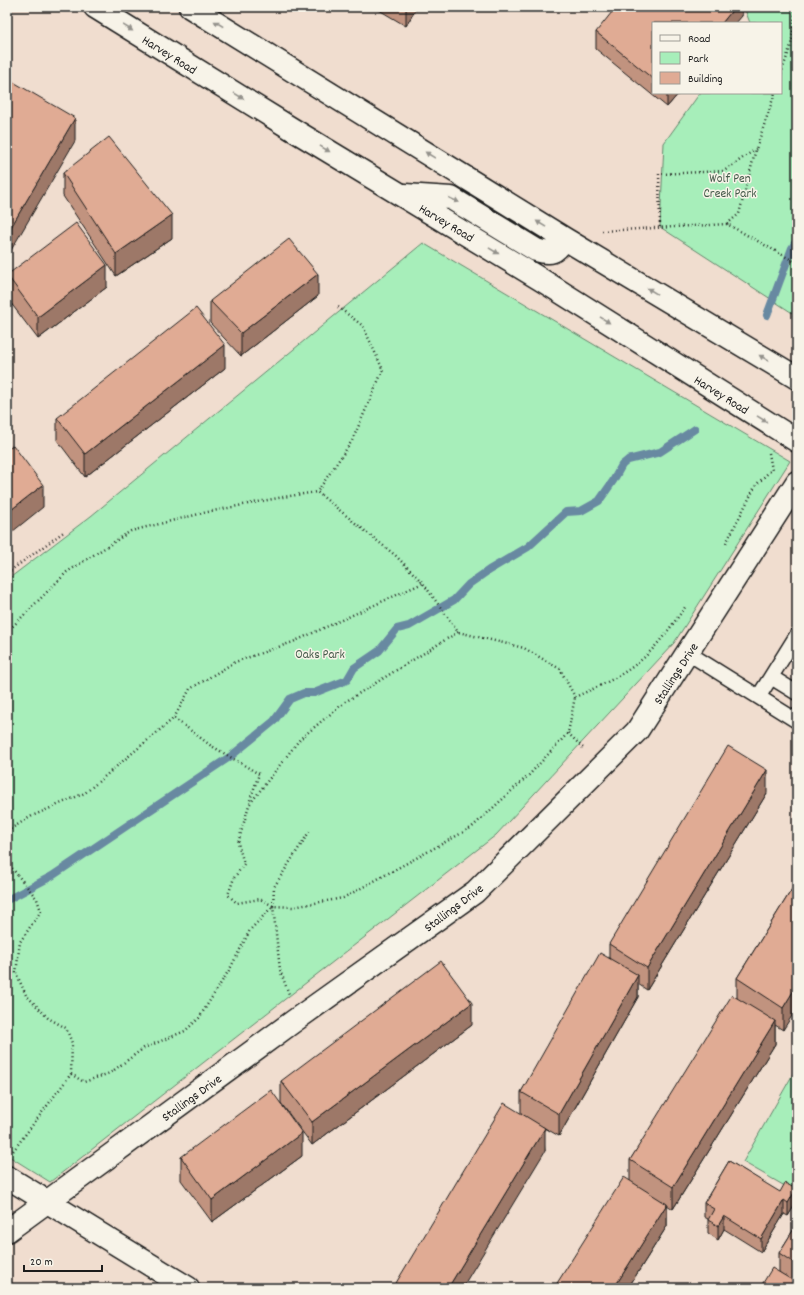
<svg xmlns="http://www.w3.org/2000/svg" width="804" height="1295" viewBox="0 0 804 1295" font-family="Dekko,sans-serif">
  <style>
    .green { fill: #a7eeba; stroke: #62856b }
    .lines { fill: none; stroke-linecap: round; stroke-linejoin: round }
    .stream { stroke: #6889a1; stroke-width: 8 }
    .service-casing { stroke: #1c1c1c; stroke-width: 17 }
    .minor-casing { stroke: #1c1c1c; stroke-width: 25 }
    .secondary-casing { stroke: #1c1c1c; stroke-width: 25 }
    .path { stroke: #1c1c1c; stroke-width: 2.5; stroke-dasharray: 1 3; stroke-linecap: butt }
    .service { stroke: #f7f3e8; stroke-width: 14 }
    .minor { stroke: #f7f3e8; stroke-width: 22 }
    .secondary { stroke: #f7f3e8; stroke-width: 22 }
    .wall { fill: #c1937f; stroke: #1c1c1c }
    .shaded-wall { fill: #9d7868; stroke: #1c1c1c }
    .building { fill: #e0ab94; stroke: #1c1c1c }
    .oneway { fill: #94928c }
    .labels { text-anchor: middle; stroke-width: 3; stroke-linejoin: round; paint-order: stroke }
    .street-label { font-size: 13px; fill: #1c1c1c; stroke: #f7f3e8 }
    .park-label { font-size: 13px; fill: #465b4b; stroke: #f7f3e8 }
  </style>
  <rect width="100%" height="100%" fill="#f0ddcf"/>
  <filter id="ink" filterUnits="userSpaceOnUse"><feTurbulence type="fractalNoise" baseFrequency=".025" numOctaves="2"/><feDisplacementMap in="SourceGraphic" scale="8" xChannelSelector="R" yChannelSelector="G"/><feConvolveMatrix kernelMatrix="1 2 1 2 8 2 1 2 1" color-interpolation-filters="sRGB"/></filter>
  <g filter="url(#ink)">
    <path class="green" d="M 744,7 L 797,7 L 797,316 L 660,227 L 664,143 L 700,93 L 781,93 L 781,23 L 750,23 Z
      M 423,243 L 790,461 L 674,643 L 496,835 L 50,1182 L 7,1155 L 7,580 L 91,516 Z
      M 797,1067 L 797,1193 L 743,1162 Z"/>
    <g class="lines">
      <path class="stream" d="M 767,315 L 792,248 L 797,240
        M 7,900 L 52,876 L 231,756 L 274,721 L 290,699 L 304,693 L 314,693 L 347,680 L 354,668 L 379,651 L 397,629 L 409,626 L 454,600 L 469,584 L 489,570 L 528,547 L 566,512 L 581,511 L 599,501 L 613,481 L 622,465 L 628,460 L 660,452 L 695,429"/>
      <defs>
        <path id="service" d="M 688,653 L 797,721
          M 771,677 L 797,693
          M 759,696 L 797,635"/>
        <path id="minor" d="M 7,1177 L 188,1288
          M 7,1231 L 294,1021 L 475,892 L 637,731 L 797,482"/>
        <path id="secondary" d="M 95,7 L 292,129 L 540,279 L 797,441
          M 190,7 L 565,239 L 797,378
          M 405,195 L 451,198 L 536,250 C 553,255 554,252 565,239"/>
      </defs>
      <use href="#service" class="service-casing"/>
      <use href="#minor" class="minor-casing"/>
      <use href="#secondary" class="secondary-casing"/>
      <path class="path" d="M 781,74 L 791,45 L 796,7
        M 727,224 L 739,214 L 756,149 L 775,93
        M 660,227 L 659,174 L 724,171 L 756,149
        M 602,231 L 727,224 L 797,263
        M 338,307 L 363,326 L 383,370 L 352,441 L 317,492 L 396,556 L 423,583 L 458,632 L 524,648 L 560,669 L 575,697 C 597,687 621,677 640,661 C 658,646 672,625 686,606
        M 769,453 L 772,470
        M 726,543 L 756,485 L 772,469
        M 7,573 L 65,531
        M 7,632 L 67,572 L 131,531 L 203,513 L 283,497 L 317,492
        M 458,632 L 345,702 L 300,739 L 249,805 L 238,843 L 244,864 L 234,878 L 228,895 L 237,903 L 260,899 L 273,906 L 293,907 L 343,898 L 471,828 L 529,775 L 568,733 L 575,697
        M 174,718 L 190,689 L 235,662 L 293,642 L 423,583
        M 568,733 L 583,748
        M 7,831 L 32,816 L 85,793 L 174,718 L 210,745 L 259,774 L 249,803
        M 7,862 L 37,899 L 41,911 L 20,942 L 16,973 L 26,995 L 48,1018 L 66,1028 L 72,1043 L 71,1074 L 13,1151
        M 273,906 L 274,887 L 311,829
        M 71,1074 L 84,1082 L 110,1073 L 144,1048 L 185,1031 L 199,1018 L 231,967 L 250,930 L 273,906 L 280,970 L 289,994"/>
      <use href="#service" class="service"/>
      <use href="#minor" class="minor"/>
      <use href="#secondary" class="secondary"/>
    </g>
    <path class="wall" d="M 374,7 L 417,7 L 406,26 Z
      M 742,7 L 742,16 L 653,23 L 653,93 L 679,93 L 667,107 L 596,49 L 596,32 Z
      M 63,173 L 172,238 L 116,276 L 63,196 Z
      M 7,275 L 107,287 L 38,339 L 7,298 Z
      M 318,296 L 241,356 L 210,323 L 210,301 Z
      M 225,368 L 85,477 L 57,440 L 57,418 Z
      M 767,793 L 647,990 L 638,984 L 638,997 L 559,1136 L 543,1127 L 545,1151 L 521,1113 L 521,1092 L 609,958 L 609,944 Z
      M 797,881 L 783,1030 L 775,1025 L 775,1044 L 673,1209 L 667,1205 L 667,1226 L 628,1288 L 554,1288 L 630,1181 L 630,1160 L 737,998 L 737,978 Z
      M 472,1025 L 312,1145 L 281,1103 L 281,1081 Z
      M 302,1156 L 212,1222 L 181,1180 L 181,1157 Z
      M 729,1161 L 796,1203 L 788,1216 L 784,1214 L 761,1252 L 724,1229 L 718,1240 L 708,1233 L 708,1219 L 704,1217 L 704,1203 Z
      M 797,1224 L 797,1288 L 779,1272 L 779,1253 Z"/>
    <path class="shaded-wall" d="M 406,7 L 417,7 L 406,26 Z
      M 735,7 L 742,7 L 742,16 L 736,23 L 722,23 Z
      M 667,93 L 679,93 L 667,107 Z
      M 75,118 L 75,141 L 7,257 L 7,234 Z
      M 172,215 L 172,238 L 116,276 L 116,254 Z
      M 107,265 L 107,287 L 38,339 L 38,317 Z
      M 318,274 L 318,296 L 241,356 L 241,333 Z
      M 225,345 L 225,368 L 85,477 L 85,454 Z
      M 43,485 L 43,507 L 7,536 L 7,513 Z
      M 767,770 L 767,793 L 647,990 L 647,968 Z
      M 638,975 L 638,997 L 559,1136 L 559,1114 Z
      M 797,985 L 797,1008 L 783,1030 L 783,1008 Z
      M 472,1003 L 472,1025 L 312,1145 L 312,1122 Z
      M 775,1021 L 775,1044 L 673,1209 L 673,1187 Z
      M 545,1128 L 545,1151 L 462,1288 L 448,1288 Z
      M 302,1133 L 302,1156 L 212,1222 L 212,1200 Z
      M 796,1189 L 796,1203 L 788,1216 L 788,1203 Z
      M 784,1200 L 784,1214 L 761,1252 L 761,1239 Z
      M 667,1204 L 667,1226 L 628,1288 L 614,1288 Z
      M 724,1216 L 724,1229 L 718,1240 L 718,1226 Z"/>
    <path class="building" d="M 616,7 L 735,7 L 722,23 L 653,23 L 653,79 L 596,32 Z
      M 10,80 L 75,118 L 7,234 L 7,85 Z
      M 109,137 L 172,215 L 116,254 L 63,173 Z
      M 76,223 L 107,265 L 38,317 L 7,275 Z
      M 289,239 L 318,274 L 241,333 L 210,301 Z
      M 196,308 L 225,345 L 85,454 L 57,418 Z
      M 13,445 L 43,485 L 7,513 L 7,450 Z
      M 728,746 L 767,770 L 647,968 L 609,944 Z
      M 797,881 L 797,985 L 783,1008 L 737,978 Z
      M 600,953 L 638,975 L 559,1114 L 521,1092 Z
      M 441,961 L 472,1003 L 312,1122 L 281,1081 Z
      M 732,995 L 775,1021 L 673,1187 L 630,1160 Z
      M 271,1090 L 302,1133 L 212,1200 L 181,1157 Z
      M 504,1103 L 545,1128 L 448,1288 L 393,1288 Z
      M 729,1161 L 780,1192 L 785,1183 L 796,1189 L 788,1203 L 784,1200 L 761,1239 L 724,1216 L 718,1226 L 708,1220 L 714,1209 L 704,1203 Z
      M 624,1177 L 667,1204 L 614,1288 L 554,1288 Z
      M 797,1224 L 797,1265 L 779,1253 Z
      M 772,1268 L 797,1283 L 797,1288 L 760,1288 Z"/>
    <defs><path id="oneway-solid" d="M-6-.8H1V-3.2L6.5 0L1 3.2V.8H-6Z"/></defs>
    <g class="oneway">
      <use href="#oneway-solid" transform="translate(219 24) rotate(-149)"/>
      <use href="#oneway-solid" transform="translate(128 28) rotate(32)"/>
      <use href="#oneway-solid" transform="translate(239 96) rotate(32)"/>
      <use href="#oneway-solid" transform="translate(325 149) rotate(31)"/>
      <use href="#oneway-solid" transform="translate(430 155) rotate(-148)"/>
      <use href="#oneway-solid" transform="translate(454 200) rotate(24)"/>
      <use href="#oneway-solid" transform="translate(541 224) rotate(-148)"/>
      <use href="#oneway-solid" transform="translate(494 251) rotate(31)"/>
      <use href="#oneway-solid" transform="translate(652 291) rotate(-149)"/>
      <use href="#oneway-solid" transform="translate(605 320) rotate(32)"/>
      <use href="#oneway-solid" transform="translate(764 358) rotate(-149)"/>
      <use href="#oneway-solid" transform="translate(762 419) rotate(32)"/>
    </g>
  </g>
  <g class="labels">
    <g class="street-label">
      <text transform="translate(170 54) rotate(32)" y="5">Harvey Road</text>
      <text transform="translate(447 222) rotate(31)" y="5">Harvey Road</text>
      <text transform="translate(722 394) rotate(32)" y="5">Harvey Road</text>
      <text transform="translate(675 673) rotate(-57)" y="5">Stallings Drive</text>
      <text transform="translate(453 907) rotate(-37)" y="5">Stallings Drive</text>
      <text transform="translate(191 1097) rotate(-36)" y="5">Stallings Drive</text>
    </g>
    <g class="park-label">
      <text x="730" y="182">Wolf Pen<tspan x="730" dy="15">Creek Park</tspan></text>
      <text x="320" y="658">Oaks Park</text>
    </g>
  </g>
  <rect width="804" height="1295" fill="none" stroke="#f7f3e8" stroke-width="24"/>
  <rect x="12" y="12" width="780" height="1271" fill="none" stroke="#1c1c1c" stroke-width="1.5" filter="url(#ink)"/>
  <rect x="652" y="22" width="130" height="72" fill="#f7f3e8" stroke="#9f9d96"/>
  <rect x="660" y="35" width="20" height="6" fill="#f7f3e8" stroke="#9f9d96"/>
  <text x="688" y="42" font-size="12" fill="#1c1c1c">Road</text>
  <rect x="660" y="52" width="20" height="12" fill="#a7eeba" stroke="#9f9d96"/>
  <text x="688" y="62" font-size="12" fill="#1c1c1c">Park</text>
  <rect x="660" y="72" width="20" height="12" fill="#e0ab94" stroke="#9f9d96"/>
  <text x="688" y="82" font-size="12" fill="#1c1c1c">Building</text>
  <path d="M24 1265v6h78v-6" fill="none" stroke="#1c1c1c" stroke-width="2"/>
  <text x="30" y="1265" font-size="12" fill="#1c1c1c" stroke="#f7f3e8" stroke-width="3" paint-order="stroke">20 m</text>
</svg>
